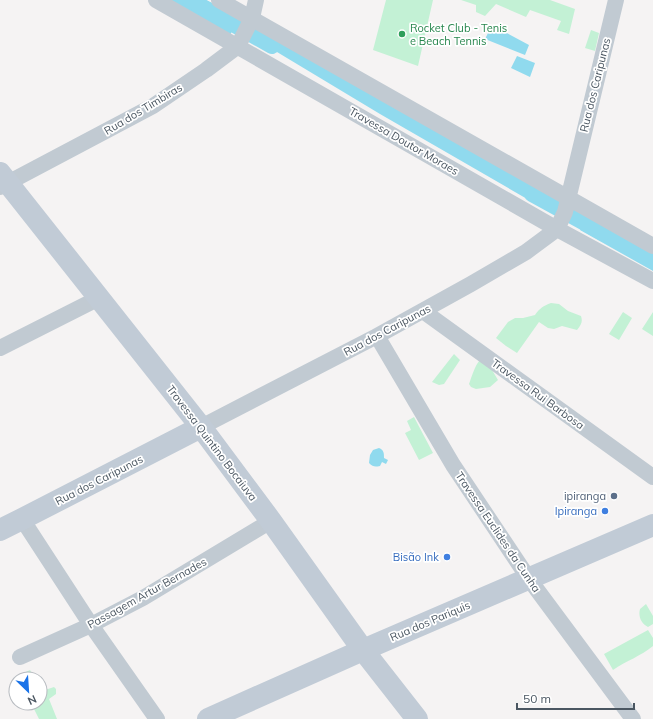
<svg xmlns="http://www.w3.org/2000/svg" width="653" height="719" viewBox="0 0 653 719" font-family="Mulish,sans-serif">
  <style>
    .green { fill: #c3f1d5 }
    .water { fill: #90daee }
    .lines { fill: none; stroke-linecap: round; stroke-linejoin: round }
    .canal { stroke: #90daee; stroke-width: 16 }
    .street { stroke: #c1cad2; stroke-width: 16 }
    .secondary { stroke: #c1cbd6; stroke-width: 22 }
    .leisure-dot { fill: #2e9e5b; stroke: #fff; stroke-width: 1.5 }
    .service-dot { fill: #5c6f8a; stroke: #fff; stroke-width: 1.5 }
    .shop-dot { fill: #3f7fe0; stroke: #fff; stroke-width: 1.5 }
    .labels { text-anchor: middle; stroke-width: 3.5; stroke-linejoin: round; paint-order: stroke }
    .leisure-label { font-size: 11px; fill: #27864d; stroke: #fff; text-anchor: start }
    .street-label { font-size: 11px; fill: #4a5661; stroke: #fff }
    .service-label { font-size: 11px; fill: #4e5e75; stroke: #fff; text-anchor: end }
    .shop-label { font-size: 11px; fill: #366cbe; stroke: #fff; text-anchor: end }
  </style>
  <rect width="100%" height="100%" fill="#f5f3f3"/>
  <path class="green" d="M 386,0 L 433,0 L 418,66 L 373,50 Z
    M 461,0 L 550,0 L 575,9 L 569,34 L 557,30 L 561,21 L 530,10 L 526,17 L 496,4 L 485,16 L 476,12 L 476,5 Z
    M 591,30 L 599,33 L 595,51 L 585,48 Z
    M 551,303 L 559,304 L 568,311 L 581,316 C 583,322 581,325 577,330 L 562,326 L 554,329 L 548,328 L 539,322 L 517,353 L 506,346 L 496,338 L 508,322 L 515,318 L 523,318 L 535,315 C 540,308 543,306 551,303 Z
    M 623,312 L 632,318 L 619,340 L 609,334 Z
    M 653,312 L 653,336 L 642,329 Z
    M 454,354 L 460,360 L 444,384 L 439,385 L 432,382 Z
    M 480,360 L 489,365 L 498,380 L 490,387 L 476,389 L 471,387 L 469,384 C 472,376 475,365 480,360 Z
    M 414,417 L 433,453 L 419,460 L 405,433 L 411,430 L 407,421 Z
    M 646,604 L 653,616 L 653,624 L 648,627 C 641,624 638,616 640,609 Z
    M 648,630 L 653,638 L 653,646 C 641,656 626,661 613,670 L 604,654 Z
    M 30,670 L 35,679 L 19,679 L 17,676 Z
    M 54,687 L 56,689 L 56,694 L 49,699 L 57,719 L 39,719 L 31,703 L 40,703 L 40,689 L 42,691 Z"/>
  <path class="water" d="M 170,0 L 206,0 L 240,17 L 230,35 Z
    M 492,25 L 529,45 L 525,55 L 485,39 Z
    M 258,27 L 555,195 L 548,211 L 380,114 L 272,49 L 252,39 Z
    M 517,56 L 535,63 L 530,77 L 511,68 Z
    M 588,213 L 653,251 L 653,271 L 580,230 Z
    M 379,448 C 384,450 384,453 384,458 L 388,460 L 386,464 L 382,462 L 380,466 C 375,467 373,467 369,463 L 370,455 L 373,450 Z"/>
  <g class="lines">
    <path class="canal" d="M 190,0 L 272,46
      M 532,194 L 603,233"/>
    <path class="street" d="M 156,0 L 557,229 L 653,281
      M 219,0 L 653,246
      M 0,187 L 153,106 L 206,70 L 238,46 L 252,18 L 256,0
      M 423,311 L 653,477
      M 377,336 L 453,465 L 529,579 L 633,719
      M 0,348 L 99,298
      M 201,427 L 377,336 L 471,284 L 526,252 L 557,229 L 565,212 L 616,0
      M 22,519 L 91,625 L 157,719
      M 20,657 L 91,625 L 143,598 L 271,521"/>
    <path class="secondary" d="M 0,173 L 201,427 L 271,521 L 363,650 L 417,719
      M 0,530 L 22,519 L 201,427
      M 208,719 L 363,650 L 653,525"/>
  </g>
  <circle class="leisure-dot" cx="402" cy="34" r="4"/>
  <circle class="service-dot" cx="614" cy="496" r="4"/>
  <g class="shop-dot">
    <circle cx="605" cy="511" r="4"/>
    <circle cx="447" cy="557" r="4"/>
  </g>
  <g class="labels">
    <g class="leisure-label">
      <text x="410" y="32">Rocket Club - Tenis<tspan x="410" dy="13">e Beach Tennis</tspan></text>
    </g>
    <g class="street-label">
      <text transform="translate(595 85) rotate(-76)" y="4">Rua dos Caripunas</text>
      <text transform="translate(143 109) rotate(-31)" y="4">Rua dos Timbiras</text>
      <text transform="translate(404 141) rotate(30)" y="4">Travessa Doutor Moraes</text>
      <text transform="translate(387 330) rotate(-28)" y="4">Rua dos Caripunas</text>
      <text transform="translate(538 394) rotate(36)" y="4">Travessa Rui Barbosa</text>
      <text transform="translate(212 443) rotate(53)" y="4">Travessa Quintino Bocaiuva</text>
      <text transform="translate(99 480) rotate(-27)" y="4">Rua dos Caripunas</text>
      <text transform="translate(498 532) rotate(56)" y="4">Travessa Euclides da Cunha</text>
      <text transform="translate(147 593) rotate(-29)" y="4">Passagem Artur Bernades</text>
      <text transform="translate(430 621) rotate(-23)" y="4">Rua dos Pariquis</text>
    </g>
    <g class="service-label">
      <text x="606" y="500">ipiranga</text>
    </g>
    <g class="shop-label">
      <text x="597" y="515">Ipiranga</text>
      <text x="439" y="561">Bisão Ink</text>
    </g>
  </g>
  <g transform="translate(28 691) rotate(155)"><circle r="19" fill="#ffffff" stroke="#b7bbc0"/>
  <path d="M0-3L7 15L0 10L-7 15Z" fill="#1a73e8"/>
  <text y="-6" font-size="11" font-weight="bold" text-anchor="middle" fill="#4a5661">N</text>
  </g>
  <path d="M517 703v6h117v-6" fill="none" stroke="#4a5661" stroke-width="2"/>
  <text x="523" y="703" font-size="12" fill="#4a5661" stroke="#ffffff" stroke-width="3" paint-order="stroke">50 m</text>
</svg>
